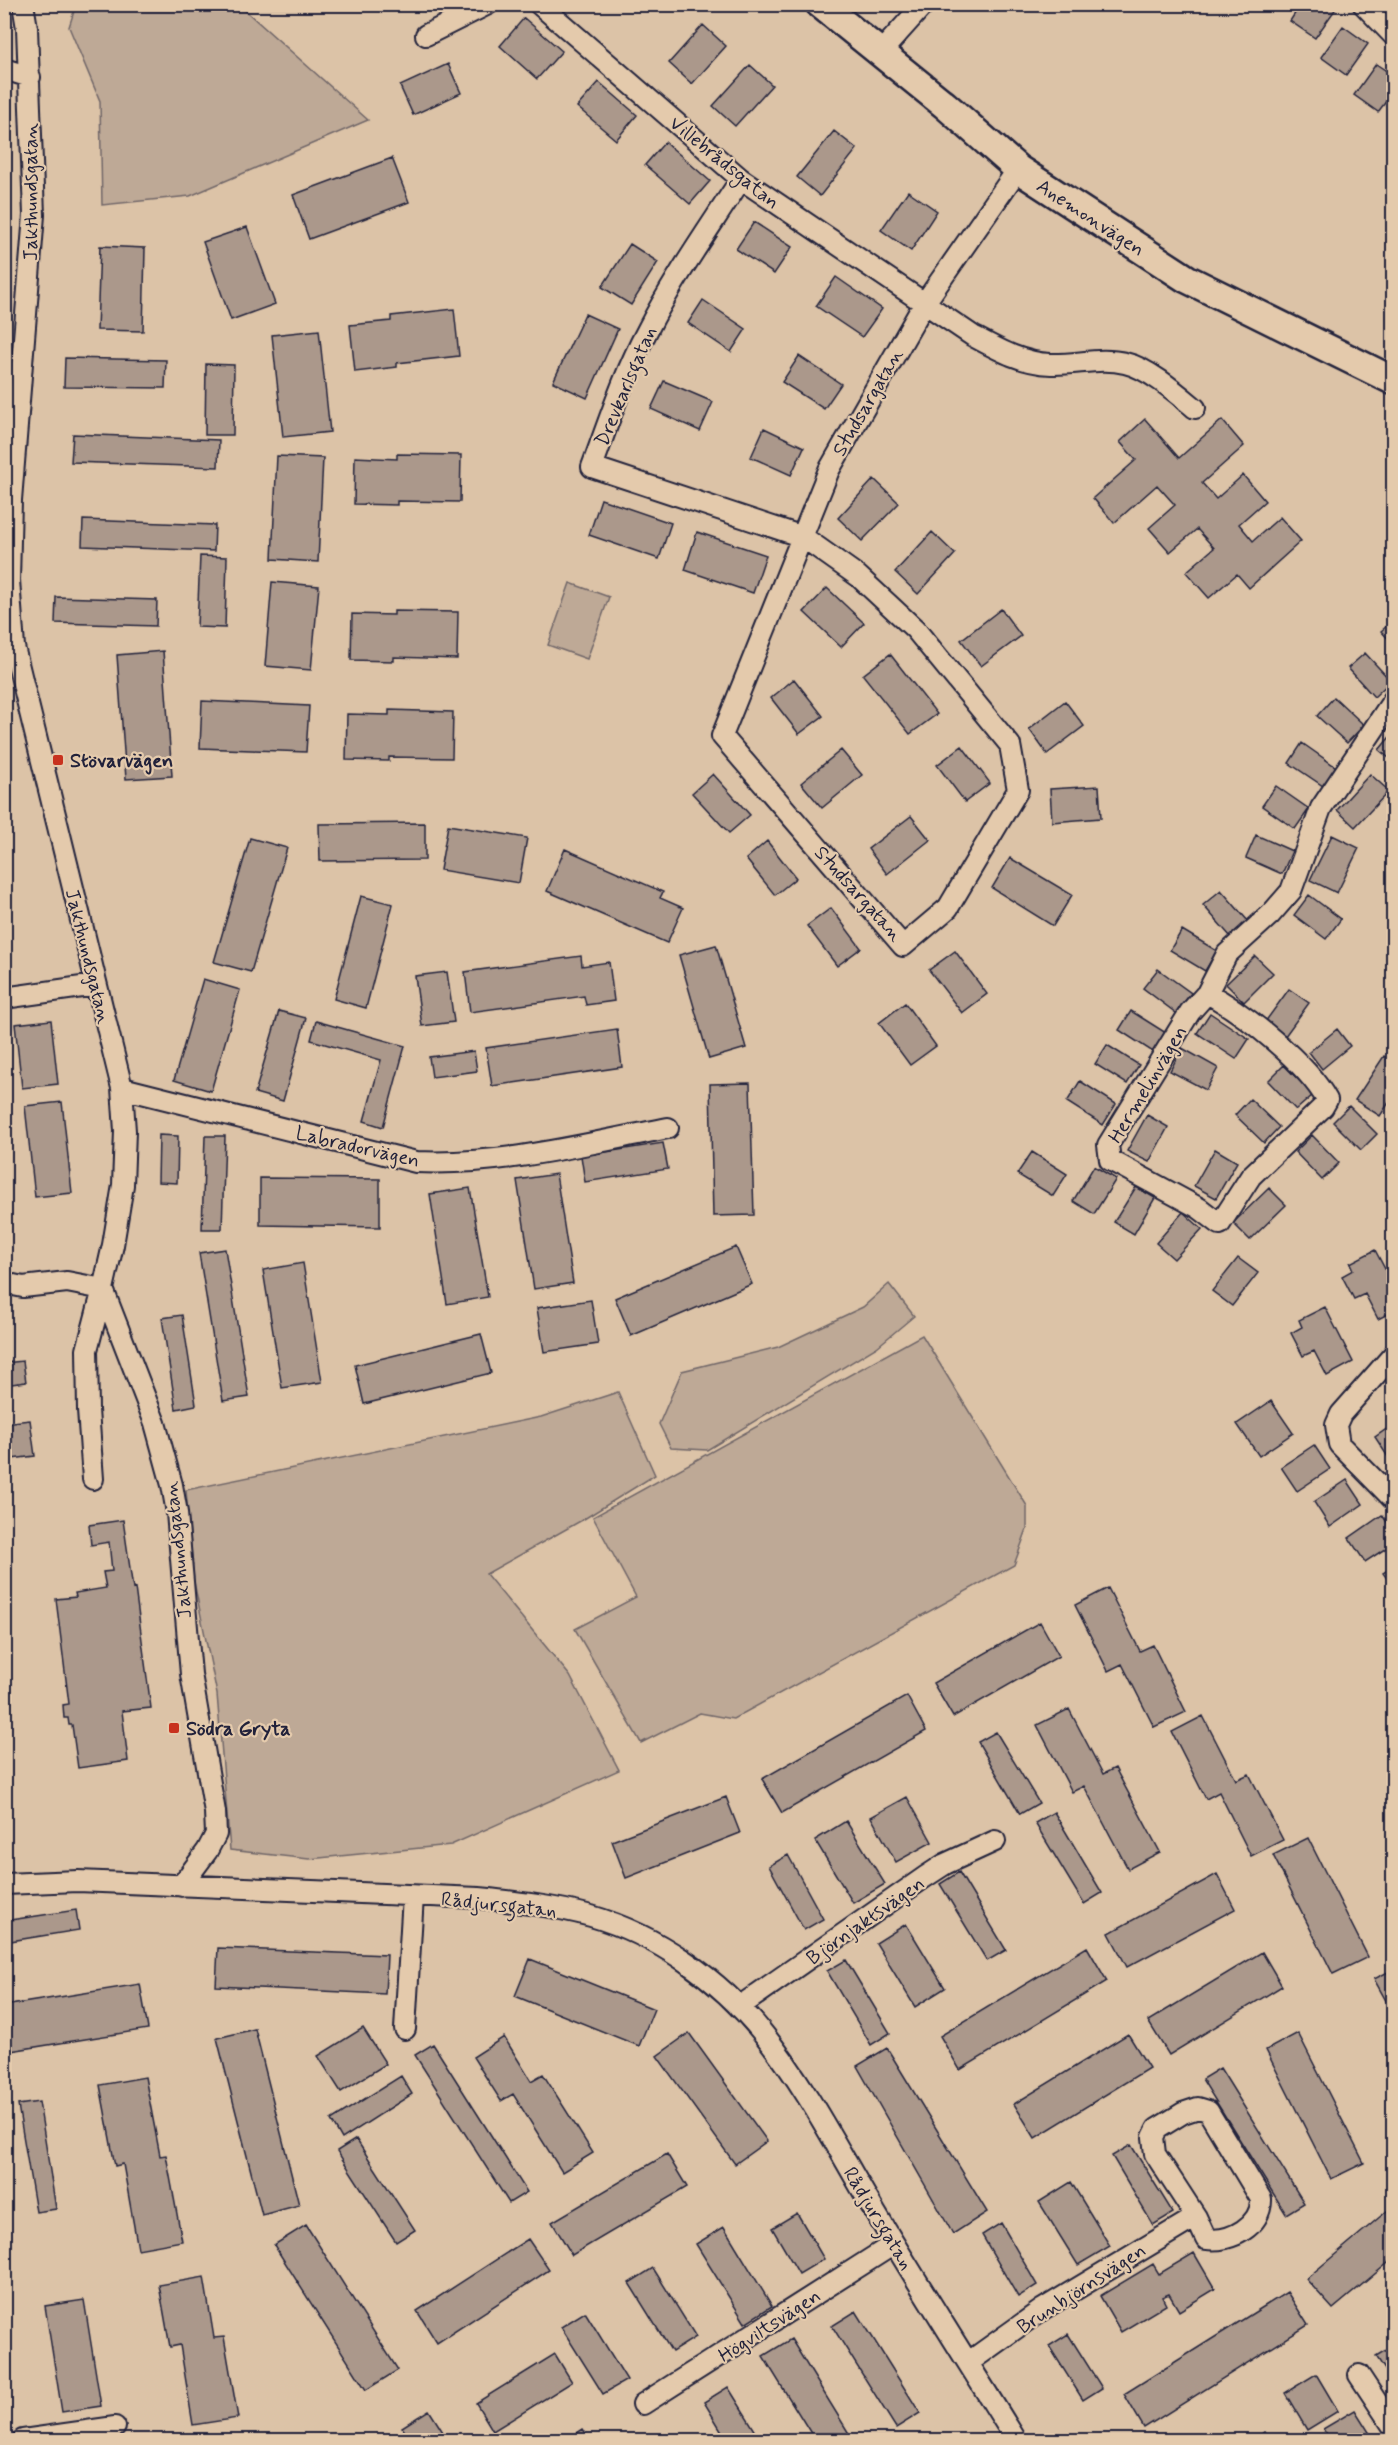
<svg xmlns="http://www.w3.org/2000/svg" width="1398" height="2445" viewBox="0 0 1398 2445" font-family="Mynerve,sans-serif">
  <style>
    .green { fill: #bea996; stroke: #706668; stroke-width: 1.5 }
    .building { fill: #ab988b; stroke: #22223b; stroke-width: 1.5 }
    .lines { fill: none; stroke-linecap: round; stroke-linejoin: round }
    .street-casing { stroke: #22223b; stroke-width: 24 }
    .secondary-casing { stroke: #22223b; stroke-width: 32 }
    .street { stroke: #e4caac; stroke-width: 20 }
    .secondary { stroke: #e4caac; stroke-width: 27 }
    .poi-dot { fill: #c8321e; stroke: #e4caac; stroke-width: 2 }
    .labels { text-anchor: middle; stroke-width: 4.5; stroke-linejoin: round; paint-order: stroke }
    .street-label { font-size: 20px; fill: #22223b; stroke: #e4caac }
    .poi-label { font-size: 20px; font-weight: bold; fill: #22223b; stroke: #e4caac; text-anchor: start }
  </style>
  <rect width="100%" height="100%" fill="#dcc3a7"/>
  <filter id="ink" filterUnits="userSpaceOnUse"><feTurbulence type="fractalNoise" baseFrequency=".0167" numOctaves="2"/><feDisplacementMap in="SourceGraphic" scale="12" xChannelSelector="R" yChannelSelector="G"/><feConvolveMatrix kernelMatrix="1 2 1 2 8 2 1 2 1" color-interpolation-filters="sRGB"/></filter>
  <g filter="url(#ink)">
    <path class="green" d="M 76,5 L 239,5 L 368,120 L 190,196 L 102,205 L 100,101 L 69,27 Z
      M 570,583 L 609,597 L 587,659 L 548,645 Z
      M 889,1284 L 914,1316 L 877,1347 L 707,1450 L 671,1448 L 659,1424 L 682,1371 L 778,1347 L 863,1307 Z
      M 922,1335 L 1027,1506 L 1027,1529 L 1014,1565 L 733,1719 L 700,1713 L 641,1743 L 575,1629 L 636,1597 L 593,1517 Z
      M 618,1392 L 655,1475 L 584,1519 L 486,1574 L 570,1676 L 619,1770 L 451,1845 L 309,1859 L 230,1850 L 217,1694 L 194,1582 L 186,1490 L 541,1417 Z"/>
    <path class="building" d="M 1301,4 L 1333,4 L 1337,7 L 1315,38 L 1290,21 Z
      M 524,18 L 562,51 L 537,79 L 500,46 Z
      M 703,25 L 726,46 L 692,84 L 669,63 Z
      M 1343,26 L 1368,44 L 1346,75 L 1321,57 Z
      M 448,64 L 461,93 L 413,115 L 400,86 Z
      M 1376,64 L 1394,76 L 1394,91 L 1378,112 L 1354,95 Z
      M 750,65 L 772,85 L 735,126 L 713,106 Z
      M 599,82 L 637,115 L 616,140 L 577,107 Z
      M 834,131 L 857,149 L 820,196 L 797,177 Z
      M 665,142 L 710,181 L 690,204 L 645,165 Z
      M 392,158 L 409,202 L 309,239 L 293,195 Z
      M 908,191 L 937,211 L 911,251 L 881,230 Z
      M 754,222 L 792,247 L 774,274 L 736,249 Z
      M 247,227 L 275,304 L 231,320 L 203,242 Z
      M 630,244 L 658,262 L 631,305 L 602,287 Z
      M 100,246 L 145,248 L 143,331 L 97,330 Z
      M 836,277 L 882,309 L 862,337 L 816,306 Z
      M 703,300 L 746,329 L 731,352 L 688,323 Z
      M 454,309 L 459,356 L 397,363 L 397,367 L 355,372 L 350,325 L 391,321 L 391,316 Z
      M 585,314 L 618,329 L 587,398 L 553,382 Z
      M 319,330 L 330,432 L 283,437 L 272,335 Z
      M 799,356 L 841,384 L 824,409 L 782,382 Z
      M 65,358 L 166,360 L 165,388 L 64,387 Z
      M 206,364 L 234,365 L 233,435 L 205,435 Z
      M 664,381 L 713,402 L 700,431 L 651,409 Z
      M 1145,419 L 1179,458 L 1222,420 L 1244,446 L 1202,483 L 1216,499 L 1243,475 L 1265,501 L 1239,524 L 1253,541 L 1280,517 L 1301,541 L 1249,588 L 1237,574 L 1209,598 L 1186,572 L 1214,548 L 1197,529 L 1170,552 L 1149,528 L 1175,505 L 1157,485 L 1114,523 L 1093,498 L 1136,460 L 1120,442 Z
      M 764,428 L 804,447 L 791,475 L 751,457 Z
      M 73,434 L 219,440 L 218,467 L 71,462 Z
      M 397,454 L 461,455 L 460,502 L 397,501 L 397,505 L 354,504 L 355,457 L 397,459 Z
      M 277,456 L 323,458 L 318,562 L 272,559 Z
      M 874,479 L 899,503 L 862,541 L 838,518 Z
      M 601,499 L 671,523 L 659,559 L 589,535 Z
      M 83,520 L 215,525 L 214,551 L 82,546 Z
      M 697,532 L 766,555 L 753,593 L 685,570 Z
      M 932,532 L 955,554 L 918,594 L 895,572 Z
      M 200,556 L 227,557 L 225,628 L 197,627 Z
      M 272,582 L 319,586 L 311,670 L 265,666 Z
      M 827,588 L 864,623 L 841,647 L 804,612 Z
      M 56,597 L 157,600 L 156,626 L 55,623 Z
      M 1001,609 L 1021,636 L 981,666 L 961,640 Z
      M 394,611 L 458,612 L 457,659 L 394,657 L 394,661 L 351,660 L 352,614 L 394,615 Z
      M 1394,620 L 1394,645 L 1381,631 Z
      M 163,651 L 172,776 L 126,779 L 117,655 Z
      M 1365,653 L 1391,681 L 1374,697 L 1348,668 Z
      M 890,654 L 937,714 L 910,734 L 863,675 Z
      M 794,679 L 823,716 L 799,734 L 771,698 Z
      M 1334,697 L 1364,725 L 1347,743 L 1317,716 Z
      M 202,701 L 309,706 L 306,752 L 200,748 Z
      M 1065,701 L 1084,726 L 1047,754 L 1029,729 Z
      M 389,710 L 453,712 L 452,758 L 389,757 L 389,761 L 346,760 L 347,714 L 389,715 Z
      M 1394,732 L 1394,762 L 1379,750 Z
      M 1302,743 L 1336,767 L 1323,786 L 1289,763 Z
      M 962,746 L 990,783 L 965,802 L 937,765 Z
      M 841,750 L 862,775 L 822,808 L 801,783 Z
      M 713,774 L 750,815 L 729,833 L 692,793 Z
      M 1370,774 L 1389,791 L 1355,827 L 1337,810 Z
      M 1099,786 L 1101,818 L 1052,822 L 1050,789 Z
      M 1276,786 L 1309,809 L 1295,829 L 1262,806 Z
      M 911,816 L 930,840 L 887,874 L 868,849 Z
      M 425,823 L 425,860 L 320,861 L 319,824 Z
      M 448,825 L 527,838 L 519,883 L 440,870 Z
      M 1256,835 L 1292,851 L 1282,874 L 1246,858 Z
      M 1332,835 L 1359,848 L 1337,893 L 1310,880 Z
      M 250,838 L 287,848 L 251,972 L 214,962 Z
      M 767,841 L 796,878 L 775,895 L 746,859 Z
      M 565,849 L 663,892 L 660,898 L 683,908 L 667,943 L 547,891 Z
      M 1010,858 L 1072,895 L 1053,926 L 992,888 Z
      M 1221,890 L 1248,921 L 1230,936 L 1203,905 Z
      M 1309,895 L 1341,919 L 1326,939 L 1294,915 Z
      M 361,896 L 393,904 L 366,1008 L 334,999 Z
      M 831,908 L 861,948 L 837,966 L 807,926 Z
      M 1182,930 L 1217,951 L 1205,971 L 1170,950 Z
      M 716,945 L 746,1048 L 709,1059 L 679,955 Z
      M 955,951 L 987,994 L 962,1013 L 929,970 Z
      M 581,956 L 582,966 L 609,962 L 614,1001 L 586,1005 L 584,996 L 470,1012 L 465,972 Z
      M 1255,956 L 1273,973 L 1244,1002 L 1226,984 Z
      M 1158,969 L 1191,993 L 1176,1013 L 1143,988 Z
      M 447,972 L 454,1022 L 422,1026 L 415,976 Z
      M 203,979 L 240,990 L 211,1091 L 174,1080 Z
      M 1289,989 L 1309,1003 L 1285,1036 L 1265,1022 Z
      M 905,1003 L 936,1046 L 910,1065 L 879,1023 Z
      M 279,1011 L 306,1018 L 283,1101 L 255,1093 Z
      M 1131,1011 L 1166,1033 L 1153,1052 L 1119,1030 Z
      M 1210,1013 L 1249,1039 L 1236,1059 L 1197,1033 Z
      M 51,1020 L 58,1084 L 22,1088 L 15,1024 Z
      M 316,1021 L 405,1046 L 383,1127 L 364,1121 L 381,1060 L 311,1040 Z
      M 617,1029 L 622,1067 L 492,1086 L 486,1048 Z
      M 1337,1029 L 1350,1046 L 1322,1069 L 1309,1052 Z
      M 1107,1045 L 1139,1065 L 1127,1084 L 1095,1064 Z
      M 1182,1048 L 1218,1068 L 1206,1090 L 1170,1071 Z
      M 474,1051 L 477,1071 L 432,1077 L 429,1057 Z
      M 1384,1056 L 1394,1062 L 1394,1095 L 1380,1116 L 1355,1100 Z
      M 1284,1065 L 1313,1095 L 1296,1110 L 1268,1081 Z
      M 1080,1081 L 1116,1104 L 1103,1125 L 1067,1102 Z
      M 750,1083 L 754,1215 L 713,1216 L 710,1084 Z
      M 1250,1099 L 1279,1127 L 1264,1143 L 1235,1115 Z
      M 62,1102 L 72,1193 L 35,1197 L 25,1106 Z
      M 1349,1106 L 1377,1134 L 1361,1150 L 1333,1122 Z
      M 1147,1115 L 1168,1127 L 1149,1162 L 1127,1151 Z
      M 159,1135 L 178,1136 L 177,1183 L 158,1182 Z
      M 1312,1135 L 1339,1163 L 1322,1180 L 1295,1152 Z
      M 205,1136 L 225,1136 L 222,1229 L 202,1229 Z
      M 663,1143 L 668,1169 L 585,1182 L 581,1156 Z
      M 1215,1149 L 1237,1162 L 1216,1198 L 1194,1186 Z
      M 1032,1152 L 1067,1174 L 1053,1196 L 1017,1174 Z
      M 1094,1166 L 1116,1179 L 1094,1214 L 1073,1201 Z
      M 556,1174 L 573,1283 L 534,1289 L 517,1180 Z
      M 260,1178 L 380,1179 L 380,1227 L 260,1225 Z
      M 1136,1187 L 1155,1198 L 1134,1234 L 1114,1222 Z
      M 470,1188 L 488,1297 L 447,1304 L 430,1194 Z
      M 1269,1188 L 1286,1205 L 1250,1240 L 1233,1223 Z
      M 1183,1212 L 1202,1229 L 1174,1259 L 1156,1243 Z
      M 736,1247 L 752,1284 L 631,1336 L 615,1298 Z
      M 225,1249 L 249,1397 L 223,1401 L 199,1253 Z
      M 1375,1250 L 1394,1286 L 1394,1311 L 1378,1319 L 1365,1294 L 1354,1299 L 1342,1276 L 1353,1270 L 1350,1263 Z
      M 1238,1258 L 1258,1273 L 1232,1306 L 1212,1291 Z
      M 303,1263 L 322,1382 L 282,1388 L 263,1270 Z
      M 591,1300 L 598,1344 L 544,1352 L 537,1308 Z
      M 1325,1307 L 1353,1362 L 1327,1376 L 1314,1351 L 1303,1356 L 1291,1333 L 1302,1327 L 1299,1320 Z
      M 182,1315 L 196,1405 L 176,1409 L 162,1318 Z
      M 481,1334 L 491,1373 L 364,1404 L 355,1365 Z
      M 23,1361 L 26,1382 L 4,1385 L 4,1363 Z
      M 1271,1401 L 1293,1433 L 1259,1456 L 1237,1424 Z
      M 30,1420 L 35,1456 L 4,1460 L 4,1423 Z
      M 1394,1424 L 1394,1458 L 1390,1460 L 1375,1437 Z
      M 1314,1445 L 1330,1469 L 1297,1491 L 1281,1467 Z
      M 1347,1480 L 1363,1504 L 1330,1527 L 1314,1502 Z
      M 1382,1515 L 1394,1532 L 1394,1543 L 1365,1562 L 1349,1538 Z
      M 123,1520 L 133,1589 L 135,1588 L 151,1708 L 122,1711 L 128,1761 L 78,1768 L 72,1725 L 69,1725 L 68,1718 L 64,1718 L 63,1705 L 69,1704 L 56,1599 L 76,1597 L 75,1593 L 106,1588 L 103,1572 L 112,1571 L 109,1542 L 91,1545 L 89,1525 Z
      M 1394,1566 L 1394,1588 L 1383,1573 Z
      M 1108,1588 L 1140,1651 L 1153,1645 L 1186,1712 L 1154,1727 L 1122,1664 L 1108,1671 L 1075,1605 Z
      M 1040,1622 L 1059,1656 L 953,1717 L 933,1683 Z
      M 907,1696 L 926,1731 L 782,1813 L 762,1779 Z
      M 1069,1709 L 1103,1774 L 1115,1768 L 1160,1852 L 1128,1869 L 1084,1786 L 1072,1792 L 1037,1725 Z
      M 1203,1716 L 1236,1780 L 1249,1774 L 1283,1840 L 1251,1856 L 1219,1792 L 1206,1799 L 1172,1732 Z
      M 996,1732 L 1039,1803 L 1020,1814 L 978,1742 Z
      M 726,1797 L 740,1833 L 626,1878 L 612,1841 Z
      M 907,1797 L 932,1842 L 896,1862 L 871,1817 Z
      M 1054,1812 L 1102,1893 L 1084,1904 L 1035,1823 Z
      M 846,1821 L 885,1884 L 853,1903 L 815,1840 Z
      M 1308,1838 L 1368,1957 L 1333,1974 L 1273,1855 Z
      M 788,1855 L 823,1919 L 804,1930 L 769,1866 Z
      M 959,1872 L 1006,1950 L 987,1961 L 940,1884 Z
      M 1217,1874 L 1235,1909 L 1127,1967 L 1109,1933 Z
      M 76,1910 L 79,1930 L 4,1942 L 4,1921 Z
      M 906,1924 L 945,1988 L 915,2007 L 876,1943 Z
      M 1087,1947 L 1107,1981 L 960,2070 L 940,2036 Z
      M 218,1948 L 387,1955 L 385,1994 L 216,1986 Z
      M 1262,1952 L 1282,1986 L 1169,2055 L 1148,2021 Z
      M 530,1959 L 654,2009 L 639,2046 L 515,1996 Z
      M 846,1960 L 890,2033 L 871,2045 L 827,1971 Z
      M 1394,1969 L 1394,2015 L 1374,1979 Z
      M 140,1984 L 148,2029 L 4,2052 L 4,2006 Z
      M 363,2028 L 386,2064 L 341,2092 L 318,2056 Z
      M 255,2029 L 299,2205 L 262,2215 L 217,2038 Z
      M 689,2033 L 767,2141 L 735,2164 L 657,2056 Z
      M 1298,2033 L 1364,2163 L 1331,2179 L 1266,2050 Z
      M 1128,2034 L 1149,2068 L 1035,2138 L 1014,2104 Z
      M 504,2037 L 531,2081 L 543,2074 L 593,2153 L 562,2172 L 513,2094 L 501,2101 L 473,2057 Z
      M 433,2044 L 527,2192 L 509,2203 L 415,2055 Z
      M 887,2048 L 987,2212 L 953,2234 L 857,2066 Z
      M 1220,2068 L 1304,2203 L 1286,2214 L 1202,2079 Z
      M 401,2076 L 412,2094 L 342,2139 L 331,2120 Z
      M 145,2077 L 160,2156 L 166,2155 L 182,2241 L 138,2249 L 123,2164 L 115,2166 L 100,2085 Z
      M 39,2102 L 56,2209 L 36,2212 L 18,2105 Z
      M 356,2139 L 415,2230 L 396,2242 L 337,2151 Z
      M 1131,2145 L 1173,2213 L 1153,2225 L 1112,2156 Z
      M 667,2154 L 687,2187 L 572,2255 L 552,2222 Z
      M 1071,2182 L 1110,2246 L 1078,2265 L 1039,2202 Z
      M 1394,2205 L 1394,2258 L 1333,2309 L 1306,2279 Z
      M 797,2213 L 824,2259 L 799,2274 L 772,2228 Z
      M 1001,2223 L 1037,2285 L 1018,2297 L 982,2235 Z
      M 306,2225 L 398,2370 L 366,2390 L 274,2245 Z
      M 724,2227 L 772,2306 L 745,2323 L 696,2244 Z
      M 528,2239 L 549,2270 L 437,2343 L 417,2311 Z
      M 1194,2253 L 1215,2289 L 1179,2311 L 1169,2294 L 1162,2297 L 1166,2305 L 1121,2332 L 1100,2296 L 1153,2264 L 1159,2274 Z
      M 653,2268 L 696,2337 L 672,2352 L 629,2283 Z
      M 204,2277 L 214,2338 L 224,2337 L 238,2418 L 193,2425 L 180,2345 L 170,2347 L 159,2285 Z
      M 1287,2292 L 1308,2325 L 1144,2428 L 1124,2394 Z
      M 84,2300 L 101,2406 L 62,2412 L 45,2306 Z
      M 856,2311 L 920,2413 L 896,2428 L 832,2326 Z
      M 585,2312 L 627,2380 L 603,2394 L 561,2327 Z
      M 1068,2334 L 1102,2388 L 1083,2400 L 1049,2346 Z
      M 791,2339 L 853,2440 L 815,2440 L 763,2356 Z
      M 1394,2345 L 1394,2381 L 1393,2382 L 1376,2356 Z
      M 555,2354 L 572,2382 L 493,2431 L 476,2403 Z
      M 1316,2374 L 1338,2411 L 1307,2430 L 1285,2393 Z
      M 728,2387 L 761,2440 L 727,2440 L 704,2402 Z
      M 429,2410 L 448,2440 L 410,2440 L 402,2427 Z
      M 1355,2410 L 1374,2440 L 1330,2440 L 1323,2429 Z
      M 583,2429 L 590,2440 L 566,2440 Z
      M 1265,2432 L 1270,2440 L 1251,2440 Z
      M 663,2433 L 668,2440 L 651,2440 Z"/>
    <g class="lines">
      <defs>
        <path id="street" d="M 23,4 L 27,28 L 34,215 L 11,500 L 9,580 L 14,647 L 122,1088 L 125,1131 L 123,1185 L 113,1245 L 103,1289 L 155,1423 L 172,1485 L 177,1513 L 191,1674 L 215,1812 L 216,1834 L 207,1851 L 181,1886
          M 539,4 L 741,179 L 973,336 C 999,350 1022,363 1051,364 C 1076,365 1101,357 1125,363 C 1148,368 1177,393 1195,408
          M 1363,4 L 1394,36
          M 426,35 L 488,4
          M 880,53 L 924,4
          M 4,69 L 30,77
          M 741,179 C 709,229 674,278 647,331 C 624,374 609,421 592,467 L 803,537 L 858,576 L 915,629 L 1010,745 L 1018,790 L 948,908 L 903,946 L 722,736 L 829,470 L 924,304 L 1018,169
          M 1207,993 C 1244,1013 1307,1063 1327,1100 L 1323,1107 L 1251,1176 L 1220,1224 L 1199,1208 L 1110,1160 L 1108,1145 L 1190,1012 L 1207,993 L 1227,954 L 1271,914 L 1291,891 L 1321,808 L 1394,699
          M 4,998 L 96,985
          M 122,1088 L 416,1162 C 501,1166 585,1144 668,1128
          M 4,1283 L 23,1287 L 67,1282 L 103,1289 L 87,1350 L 88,1410 L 93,1479
          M 1394,1354 L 1341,1414 L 1336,1425 L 1339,1444 L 1394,1500
          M 4,1884 L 78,1881 L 479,1898 C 517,1902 554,1906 591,1916 C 657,1935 719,1979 762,2032 C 806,2086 840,2153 875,2212 C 921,2289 969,2364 1016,2440
          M 739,2007 L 925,1877 L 945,1864 L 995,1841
          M 405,2029 L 413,1896
          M 969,2362 L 1043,2309 L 1196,2217 L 1206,2239 C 1230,2243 1262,2226 1261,2199 L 1208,2111 L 1198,2108 L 1183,2113 L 1157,2129 L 1153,2137 L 1155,2154 L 1196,2217
          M 1359,2375 L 1394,2428
          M 643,2404 L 894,2244
          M 23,2440 L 115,2427"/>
        <path id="secondary" d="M 820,4 L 945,105 L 1018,169 L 1187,279 L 1394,381"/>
      </defs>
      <use href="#street" class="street-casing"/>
      <use href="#secondary" class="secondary-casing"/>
      <use href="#street" class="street"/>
      <use href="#secondary" class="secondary"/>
    </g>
  </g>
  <g class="poi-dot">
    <rect x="52" y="754" width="12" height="12" rx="3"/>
    <rect x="168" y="1722" width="12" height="12" rx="3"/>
  </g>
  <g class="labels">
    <g class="street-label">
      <text transform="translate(725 162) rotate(39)" y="7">Villebrådsgatan</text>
      <text transform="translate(30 192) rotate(-90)" y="7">Jakthundsgatan</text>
      <text transform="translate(1091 217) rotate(33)" y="7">Anemonvägen</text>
      <text transform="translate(625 386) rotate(-67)" y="7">Drevkarlsgatan</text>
      <text transform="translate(867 402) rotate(-60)" y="7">Studsargatan</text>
      <text transform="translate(859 893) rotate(48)" y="7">Studsargatan</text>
      <text transform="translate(89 956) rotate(76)" y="7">Jakthundsgatan</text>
      <text transform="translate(1147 1084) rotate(-59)" y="7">Hermelinvägen</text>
      <text transform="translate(358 1146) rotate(13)" y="7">Labradorvägen</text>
      <text transform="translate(177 1550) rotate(-96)" y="7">Jakthundsgatan</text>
      <text transform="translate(499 1904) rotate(6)" y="7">Rådjursgatan</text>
      <text transform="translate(865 1920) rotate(-35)" y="7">Björnjaktsvägen</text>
      <text transform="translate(879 2218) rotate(59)" y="7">Rådjursgatan</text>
      <text transform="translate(1081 2288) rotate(-33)" y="7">Brunbjörnsvägen</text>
      <text transform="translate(769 2325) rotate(-33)" y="7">Högviltsvägen</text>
    </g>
    <g class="poi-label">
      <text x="70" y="767">Stövarvägen</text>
      <text x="186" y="1735">Södra Gryta</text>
    </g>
  </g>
  <rect width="1398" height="2445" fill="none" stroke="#e4caac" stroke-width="24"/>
  <rect x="12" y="12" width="1374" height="2421" fill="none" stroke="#22223b" stroke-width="2" filter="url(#ink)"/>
</svg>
